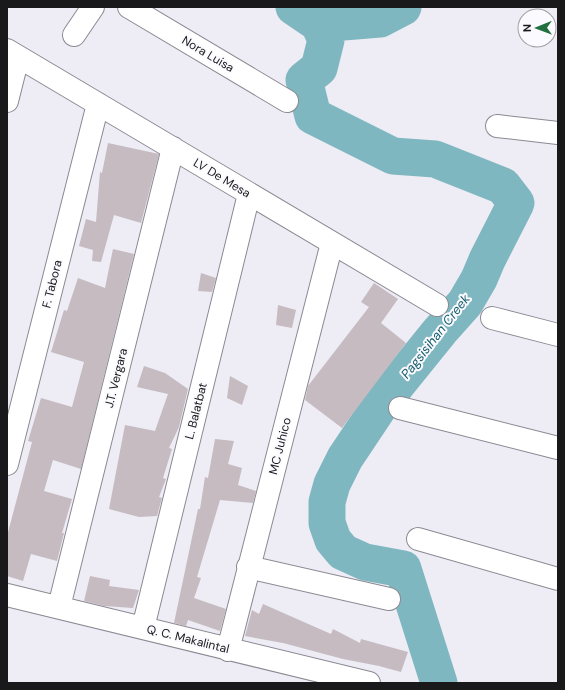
<svg xmlns="http://www.w3.org/2000/svg" width="565" height="690" viewBox="0 0 565 690" font-family="'DM Sans',sans-serif">
  <style>
    .lines { fill: none; stroke-linecap: round; stroke-linejoin: round }
    .river { stroke: #7fb7c1; stroke-width: 37 }
    .building { fill: #c5bbc1 }
    .street-casing { stroke: #8b8992; stroke-width: 24 }
    .street { stroke: #fff; stroke-width: 22 }
    .labels { text-anchor: middle; stroke-width: 4; stroke-linejoin: round; paint-order: stroke }
    .street-label { font-size: 12px; fill: #19181b; stroke: #fbfafe }
    .water-label { font-size: 13px; font-style: italic; fill: #14606c; stroke: #fbfafe }
  </style>
  <rect width="100%" height="100%" fill="#eeecf5"/>
  <g class="lines">
    <path class="river" d="M 294,7 L 319,24 L 326,40 L 319,68 L 304,80 L 313,116 L 393,156 L 435,159 L 503,186 L 516,203 L 487,260 L 479,279 L 465,303 L 440,331 L 381,404 L 345,458 L 332,484 L 327,502 L 327,523 L 333,540 L 343,552 L 365,562 L 403,569 L 439,683
      M 319,24 L 380,19 L 403,7"/>
  </g>
  <path class="building" d="M 108,143 L 159,154 L 141,223 L 114,215 L 101,262 L 92,261 L 93,250 L 79,246 L 86,219 L 96,222 L 100,172 L 102,173 Z
    M 113,249 L 134,254 L 81,469 L 53,460 L 44,491 L 72,499 L 62,533 L 64,533 L 57,561 L 31,554 L 23,581 L 7,576 L 7,536 L 32,442 L 28,441 L 41,398 L 72,407 L 84,362 L 51,352 L 64,310 L 67,311 L 78,278 L 105,288 Z
    M 201,273 L 216,278 L 212,292 L 198,291 Z
    M 374,283 L 398,299 L 381,323 L 406,343 L 342,428 L 305,400 L 308,386 L 369,307 L 361,302 Z
    M 278,305 L 296,310 L 292,328 L 276,325 Z
    M 144,366 L 165,373 L 188,389 L 179,427 L 169,448 L 172,449 L 163,478 L 166,479 L 159,497 L 162,498 L 157,516 L 139,517 L 109,509 L 125,425 L 155,431 L 168,394 L 137,387 Z
    M 230,376 L 248,386 L 242,405 L 227,398 Z
    M 215,439 L 234,441 L 228,464 L 242,468 L 238,485 L 256,491 L 253,503 L 220,500 L 197,577 L 201,578 L 194,598 L 226,609 L 220,631 L 188,620 L 186,626 L 174,623 L 198,509 L 200,509 L 205,477 L 208,478 Z
    M 90,576 L 110,580 L 109,586 L 139,590 L 133,608 L 104,606 L 84,601 Z
    M 263,604 L 331,634 L 333,629 L 360,643 L 361,639 L 408,652 L 401,672 L 379,666 L 343,659 L 283,643 L 245,636 L 252,610 L 259,614 Z"/>
  <g class="lines">
    <defs>
      <path id="street" d="M 129,7 L 287,101
        M 74,35 L 93,7
        M 7,50 L 437,305
        M 7,101 L 18,57
        M 497,126 L 558,133
        M 492,318 L 558,335
        M 400,408 L 558,448
        M 7,464 L 98,104
        M 418,539 L 558,579
        M 248,567 L 389,599
        M 7,595 L 369,683
        M 59,607 L 173,148
        M 143,628 L 249,194
        M 228,650 L 332,243"/>
    </defs>
    <use href="#street" class="street-casing"/>
    <use href="#street" class="street"/>
  </g>
  <g class="labels">
    <g class="street-label">
      <text transform="translate(208 54) rotate(31)" y="4">Nora Luisa</text>
      <text transform="translate(222 178) rotate(31)" y="4">LV De Mesa</text>
      <text transform="translate(52 284) rotate(-76)" y="4">F. Tabora</text>
      <text transform="translate(116 378) rotate(-76)" y="4">J.T. Vergara</text>
      <text transform="translate(196 411) rotate(-76)" y="4">L. Balatbat</text>
      <text transform="translate(280 446) rotate(-76)" y="4">MC Juhico</text>
      <text transform="translate(188 639) rotate(14)" y="4">Q. C. Makalintal</text>
    </g>
    <g class="water-label">
      <text transform="translate(435 336) rotate(-52)" y="5">Pagsisihan Creek</text>
    </g>
  </g>
  <rect width="565" height="690" fill="none" stroke="#19181b" stroke-width="16"/>
  <g transform="translate(537 28) rotate(269)"><circle r="19" fill="#fbfafe" stroke="#a1a0a3"/>
  <path d="M0-3L7 15L0 10L-7 15Z" fill="#207040"/>
  <text y="-6" font-size="11" font-weight="bold" text-anchor="middle" fill="#19181b">N</text>
  </g>
</svg>
